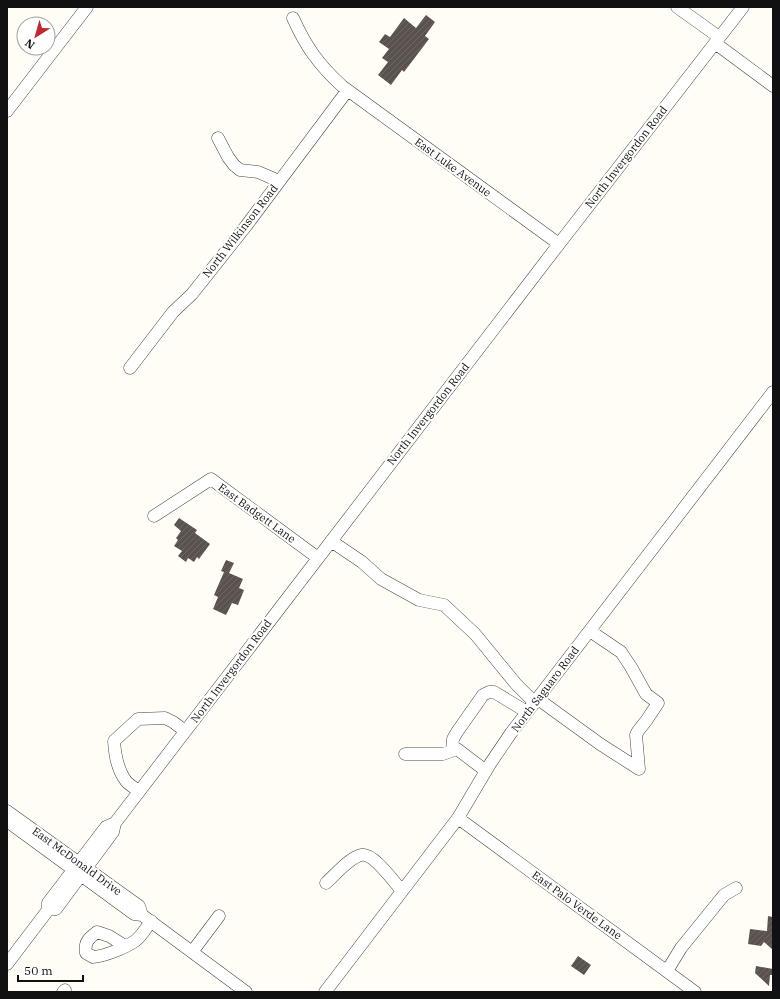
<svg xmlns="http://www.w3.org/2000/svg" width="780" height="999" viewBox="0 0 780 999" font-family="'IBM Plex Serif',serif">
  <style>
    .building { fill: url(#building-hatch) }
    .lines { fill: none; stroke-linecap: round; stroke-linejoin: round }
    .minor-casing { stroke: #444; stroke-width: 13 }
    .minor { stroke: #fff; stroke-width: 12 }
    .labels { text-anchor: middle; stroke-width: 4; stroke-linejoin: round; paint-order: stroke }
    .street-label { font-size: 11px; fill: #111; stroke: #fff }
  </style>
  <defs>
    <pattern id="building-hatch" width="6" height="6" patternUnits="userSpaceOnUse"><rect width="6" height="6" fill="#5a524d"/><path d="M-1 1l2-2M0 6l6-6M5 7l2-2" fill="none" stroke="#6d6662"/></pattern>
  </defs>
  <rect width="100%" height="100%" fill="#fffdf5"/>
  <path class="building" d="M 426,15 L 435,22 L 425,36 L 429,39 L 404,72 L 402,70 L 391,85 L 378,75 L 388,62 L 382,58 L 389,49 L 379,42 L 385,34 L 390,37 L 404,18 L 416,28 Z
    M 179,518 L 197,530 L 195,533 L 210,544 L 199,559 L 197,557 L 194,562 L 188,558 L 186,562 L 178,556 L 182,551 L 174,546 L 178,540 L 176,538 L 181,531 L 174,525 Z
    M 226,560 L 234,563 L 229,573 L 243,579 L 239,588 L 244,590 L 238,605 L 232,603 L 226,615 L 213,609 L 218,597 L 214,595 L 224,572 L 221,571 Z
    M 768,916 L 773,917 L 773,950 L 764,942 L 761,946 L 748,944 L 750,929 L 767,931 Z
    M 578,956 L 591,965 L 584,975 L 571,966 Z
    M 756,966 L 773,969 L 773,975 L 770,975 L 769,986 L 755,973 Z"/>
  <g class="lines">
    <defs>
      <path id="minor" d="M 677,7 L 719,37
        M 293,18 C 306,47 319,65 342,86 L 559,244
        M 715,43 L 773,86
        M 7,111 L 87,7
        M 218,138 L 228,157 L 234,165 L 240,170 L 258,172 L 279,181
        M 130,368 L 173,312 L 192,294 L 246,226 L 347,91
        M 154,516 L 211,479 L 318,558
        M 331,541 L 362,562 L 381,579 L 419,600 L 444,605 L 475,634 L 516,684 L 535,703
        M 538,699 L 600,744 L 639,769 L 636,735 L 638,731 L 646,721 L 658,703 L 646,694 L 631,667 L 621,652 L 590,631
        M 452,750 L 453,739 L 457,732 L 483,695 L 489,692 L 494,692 L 527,712
        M 405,754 L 443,754 L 457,749 L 486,771
        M 139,791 C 135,788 129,785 126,781 C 117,769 115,755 114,741 L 138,719 L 165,718 L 173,722 L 185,731
        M 7,811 L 139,906 L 142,915
        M 458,818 L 695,992
        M 7,821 L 134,914 L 142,915 L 246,992
        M 326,883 C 335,875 349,858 361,855 C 373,852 394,882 402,891
        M 48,910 L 56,909 L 113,832 L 115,823
        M 125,946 L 109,936 L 97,932 C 89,938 84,942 86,953 L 93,957 C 105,956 125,948 135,941 C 142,936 146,928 151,921
        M 192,952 L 219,916
        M 7,964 L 48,910 L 48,903 L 106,827 L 115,823 L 559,244 L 743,7
        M 667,971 L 681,948 L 724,895 L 736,888
        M 63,992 L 65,990
        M 325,992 L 458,818 L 490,764 L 511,733 L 773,392"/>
    </defs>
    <use href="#minor" class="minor-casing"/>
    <use href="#minor" class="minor"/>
  </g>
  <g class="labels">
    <g class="street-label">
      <text transform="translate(626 157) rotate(-52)" y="4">North Invergordon Road</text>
      <text transform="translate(453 167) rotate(36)" y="4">East Luke Avenue</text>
      <text transform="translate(240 231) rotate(-52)" y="4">North Wilkinson Road</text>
      <text transform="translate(428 414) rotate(-52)" y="4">North Invergordon Road</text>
      <text transform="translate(257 513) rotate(36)" y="4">East Badgett Lane</text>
      <text transform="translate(231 671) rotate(-53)" y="4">North Invergordon Road</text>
      <text transform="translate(545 689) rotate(-53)" y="4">North Saguaro Road</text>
      <text transform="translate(77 861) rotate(36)" y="4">East McDonald Drive</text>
      <text transform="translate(577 905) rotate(36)" y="4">East Palo Verde Lane</text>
    </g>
  </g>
  <rect width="780" height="999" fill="none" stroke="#111111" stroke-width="16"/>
  <g transform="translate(36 36) rotate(217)"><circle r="19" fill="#ffffff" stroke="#a0a0a0"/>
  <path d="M0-3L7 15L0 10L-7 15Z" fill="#c4262e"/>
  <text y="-6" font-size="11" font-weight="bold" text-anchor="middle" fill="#111111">N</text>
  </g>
  <path d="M18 975v6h65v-6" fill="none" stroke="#111111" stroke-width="2"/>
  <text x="24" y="975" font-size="12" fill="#111111" stroke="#ffffff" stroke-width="3" paint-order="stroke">50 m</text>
</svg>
